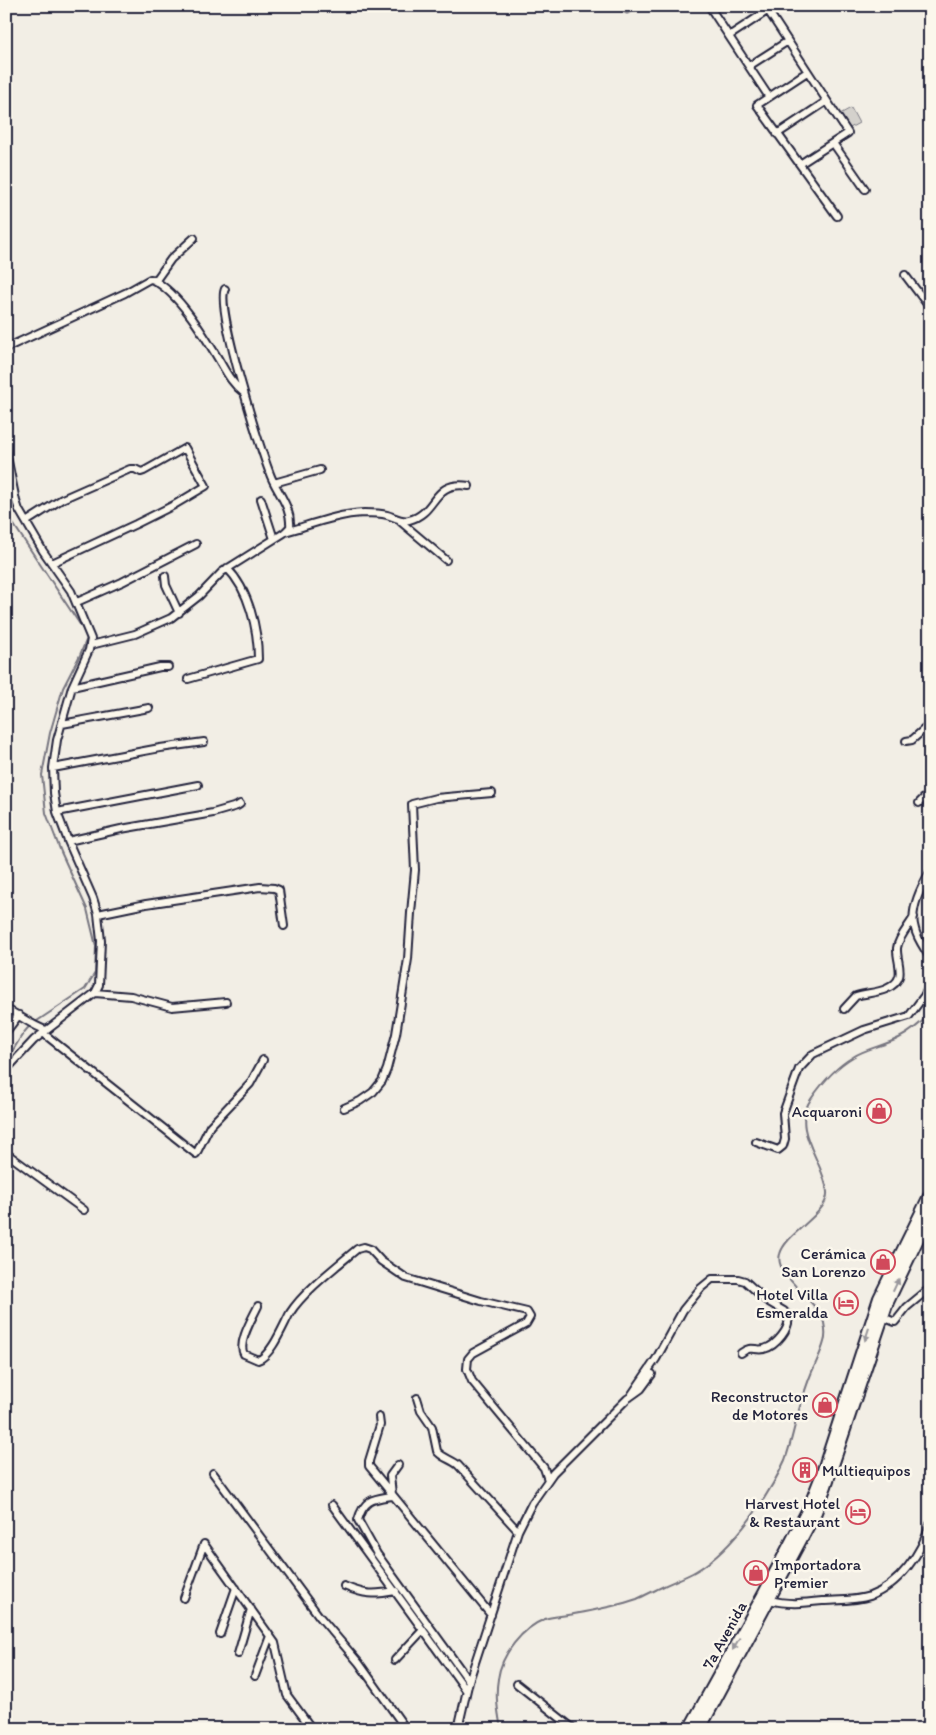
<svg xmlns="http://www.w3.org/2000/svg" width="936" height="1735" viewBox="0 0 936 1735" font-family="Itim,sans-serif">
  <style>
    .green { fill: #d4d1cc; stroke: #7b7a84 }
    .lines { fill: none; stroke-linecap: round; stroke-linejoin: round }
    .stream { stroke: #76747f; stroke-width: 2 }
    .street-casing { stroke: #22223b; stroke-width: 10 }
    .primary-casing { stroke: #22223b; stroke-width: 14 }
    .street { stroke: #fbf7ec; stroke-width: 6 }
    .primary { stroke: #fbf7ec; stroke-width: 10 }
    .oneway { fill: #99979c }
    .labels { text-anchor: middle; stroke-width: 5; stroke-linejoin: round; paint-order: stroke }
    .poi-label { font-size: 16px; fill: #22223b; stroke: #fbf7ec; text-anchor: end }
    .street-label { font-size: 16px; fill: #22223b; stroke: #fbf7ec }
  </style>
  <rect width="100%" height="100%" fill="#f2eee5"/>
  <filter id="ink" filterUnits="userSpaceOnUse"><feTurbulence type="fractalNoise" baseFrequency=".02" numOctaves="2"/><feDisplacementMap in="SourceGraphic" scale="10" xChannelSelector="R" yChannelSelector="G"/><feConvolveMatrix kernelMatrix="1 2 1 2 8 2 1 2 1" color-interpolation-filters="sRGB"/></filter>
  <g filter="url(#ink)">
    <path class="green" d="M 851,108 L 859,123 L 848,129 L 840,114 Z"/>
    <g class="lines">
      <path class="stream" d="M 6,505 L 12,522 L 85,632
        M 34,1023 L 85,989 L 95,973 L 96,946 L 87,909 L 61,852 L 46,813 L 42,775 L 50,733 L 63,688 L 80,655 L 88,636
        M 6,1058 C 16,1050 19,1035 30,1026
        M 501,1729 C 498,1712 495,1696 498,1679 C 501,1655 522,1628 545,1619 C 554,1616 565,1616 574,1614 C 596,1610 617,1606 637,1599 C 646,1595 655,1590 664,1586 C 674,1581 686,1577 696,1571 C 719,1558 740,1533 755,1512 C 766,1496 777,1478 785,1460 C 792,1441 795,1422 801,1403 C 805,1390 809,1377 815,1365 C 818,1358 822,1350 824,1342 C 826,1337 825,1328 824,1323 C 819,1301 773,1275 780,1254 C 786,1232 829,1214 827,1192 C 824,1160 790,1130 811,1099 C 822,1083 836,1067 853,1057 C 867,1048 884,1046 899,1038 C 911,1032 920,1024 930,1014"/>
      <defs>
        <path id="street" d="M 624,6 L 627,9 L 632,6
          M 709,6 L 769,97
          M 765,6 L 848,133 L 800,164
          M 729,36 L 767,11
          M 749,66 L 788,41
          M 807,72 L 757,105 L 837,216
          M 777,134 L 827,101
          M 833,143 L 865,189
          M 905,275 L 930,308
          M 153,280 C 179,293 204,335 219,360 C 226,372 232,384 244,393
          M 6,348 L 125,293 L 150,279 L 156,280 L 171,259 L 194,238
          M 6,451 L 16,501 L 19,510 L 43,551 L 71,591 L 91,639 L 89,650 L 72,687 L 57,740 L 53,768 L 54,793 L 57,812 L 68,841 L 93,898 L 98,914 L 101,941 L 99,985 L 95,993 L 34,1040 L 6,1070
          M 274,483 L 320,470
          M 261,499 L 274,539
          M 26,522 L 62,499 L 130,469 L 135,469 L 141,472 L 144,471 L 185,448 L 206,486 L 174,505 L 136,524 L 52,563
          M 401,522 L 446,560
          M 285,532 C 310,525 337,514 364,513 C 372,513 380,513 387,515 C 394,517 402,522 409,520 C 438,513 431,480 469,486
          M 165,576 L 166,585 L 179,613
          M 77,602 L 122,582 L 196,544
          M 91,645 L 135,634 L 171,618 L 199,596 L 222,572 L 284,533 L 290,527 C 292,507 276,491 270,474 C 260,447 215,307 225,289
          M 188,679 L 258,659 C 258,629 249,590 227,568
          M 72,687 L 160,667 L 168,667
          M 62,724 L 149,708
          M 906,741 L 912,740 L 930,724
          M 53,768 L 160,748 L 204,742
          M 919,803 L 930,792
          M 57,812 L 198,785
          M 68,841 L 121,829 L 213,813 L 237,806 L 240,804
          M 930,872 C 921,887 909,911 915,929 C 917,939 925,949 930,958
          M 98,914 L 146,904 L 260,887 L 274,888 L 279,890 L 284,926
          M 95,993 L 131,996 L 172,1007 L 226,1002
          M 6,1009 C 20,1015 32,1026 46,1030
          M 844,1009 L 856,996 C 866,993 877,993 886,989 C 909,979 896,963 897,948 C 898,938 909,926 914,917
          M 6,1032 L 19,1015
          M 43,1033 L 196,1154 L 210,1126 L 250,1084 L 263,1060
          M 344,1108 L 360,1101 L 373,1092 L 382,1081 L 387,1069 L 396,1034 L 408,959 L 411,913 L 415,870 L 412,804 L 436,798 L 492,793
          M 756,1142 L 778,1150 L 783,1146 L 785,1139 L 783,1113 L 799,1069 L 813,1054 L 864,1030 L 909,1016 L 924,996 L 930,985
          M 6,1153 L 84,1210
          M 258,1306 C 253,1317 237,1343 244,1354 L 258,1360 C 271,1356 283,1326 290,1313 C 303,1292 337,1266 357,1249 L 364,1247 L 370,1249 L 381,1261 L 406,1278 L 481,1301 L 527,1312 L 530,1317 L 526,1324 L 473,1353 L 468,1359 L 467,1369 L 472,1381 L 544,1468 L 548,1480
          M 880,1316 L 895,1322 L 907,1307 L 930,1288
          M 630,1397 L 656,1359 L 683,1310 L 701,1288 L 712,1279 L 738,1279 L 745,1281 L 767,1301 L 784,1311 L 788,1316 C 791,1328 776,1346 764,1349 C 754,1351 752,1345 741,1353
          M 417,1398 L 421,1411 L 432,1427 L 437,1451 C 442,1458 451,1459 458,1465 L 518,1531
          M 379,1417 L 380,1425 L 369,1461 L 369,1466 L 491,1615
          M 213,1473 L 319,1616 L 359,1663 L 406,1729
          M 392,1494 L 390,1476 L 398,1465
          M 392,1496 C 373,1499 364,1499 358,1520 L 377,1554 L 469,1681
          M 332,1505 L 423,1630
          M 344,1586 C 365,1595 373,1595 396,1591
          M 184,1598 L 204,1544 L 275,1643 L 287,1695 L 312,1729
          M 770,1600 C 788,1605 805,1603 823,1601 C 838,1600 855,1601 870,1596 C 899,1585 922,1553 930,1524
          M 220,1634 L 236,1588
          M 238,1654 L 251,1609
          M 395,1660 L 423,1630 L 466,1690
          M 255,1676 L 270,1636
          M 517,1684 L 574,1729
          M 458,1729 L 469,1681 L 518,1531 L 532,1503 L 553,1473 L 627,1399 L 641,1389 L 652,1374"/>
        <path id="primary" d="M 689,1729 L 763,1595 L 808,1509 L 821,1476 L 879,1298 L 930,1194
          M 700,1729 L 816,1512 L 826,1486 L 888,1302 L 930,1214"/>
      </defs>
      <use href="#street" class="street-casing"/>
      <use href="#primary" class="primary-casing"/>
      <use href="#street" class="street"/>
      <use href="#primary" class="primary"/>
    </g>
    <defs><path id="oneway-solid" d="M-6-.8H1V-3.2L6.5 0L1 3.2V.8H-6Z" transform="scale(1.25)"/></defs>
    <g class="oneway">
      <use href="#oneway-solid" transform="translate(896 1285) rotate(-65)"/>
      <use href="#oneway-solid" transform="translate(867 1334) rotate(108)"/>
      <use href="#oneway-solid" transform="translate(736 1644) rotate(119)"/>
    </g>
  </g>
  <defs>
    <symbol id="shop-ring" viewBox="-11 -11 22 22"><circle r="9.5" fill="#fbf7ec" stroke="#d1495b" stroke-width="1.5"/><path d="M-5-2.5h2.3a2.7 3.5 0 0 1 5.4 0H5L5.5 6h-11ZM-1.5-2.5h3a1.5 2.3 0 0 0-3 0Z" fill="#d1495b"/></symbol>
    <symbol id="hotel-ring" viewBox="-11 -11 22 22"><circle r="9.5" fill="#fbf7ec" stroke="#d1495b" stroke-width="1.5"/><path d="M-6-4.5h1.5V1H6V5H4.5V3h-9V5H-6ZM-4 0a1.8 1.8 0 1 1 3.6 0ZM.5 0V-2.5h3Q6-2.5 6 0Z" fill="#d1495b"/></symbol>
    <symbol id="building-ring" viewBox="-11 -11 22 22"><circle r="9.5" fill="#fbf7ec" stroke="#d1495b" stroke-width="1.5"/><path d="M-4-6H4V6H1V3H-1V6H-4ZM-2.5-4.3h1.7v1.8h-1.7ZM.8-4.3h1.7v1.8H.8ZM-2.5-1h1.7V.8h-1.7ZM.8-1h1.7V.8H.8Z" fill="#d1495b"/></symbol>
  </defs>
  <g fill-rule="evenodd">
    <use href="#shop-ring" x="865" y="1097" width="28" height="28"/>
    <use href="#shop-ring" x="869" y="1248" width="28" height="28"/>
    <use href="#hotel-ring" x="832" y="1289" width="28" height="28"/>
    <use href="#shop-ring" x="811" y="1391" width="28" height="28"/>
    <use href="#building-ring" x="791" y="1456" width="28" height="28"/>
    <use href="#hotel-ring" x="844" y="1498" width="28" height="28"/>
    <use href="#shop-ring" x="742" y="1559" width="28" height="28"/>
  </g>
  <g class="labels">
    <g class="poi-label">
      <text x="862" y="1117">Acquaroni</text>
      <text x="866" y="1259">Cerámica<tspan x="866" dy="18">San Lorenzo</tspan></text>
      <text x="828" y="1300">Hotel Villa<tspan x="828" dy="18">Esmeralda</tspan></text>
      <text x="808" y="1402">Reconstructor<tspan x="808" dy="18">de Motores</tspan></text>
      <text x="822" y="1476" text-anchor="start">Multiequipos</text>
      <text x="840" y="1509">Harvest Hotel<tspan x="840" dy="18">&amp; Restaurant</tspan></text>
      <text x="774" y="1570" text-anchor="start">Importadora<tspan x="774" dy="18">Premier</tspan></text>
    </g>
    <g class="street-label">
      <text transform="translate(724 1635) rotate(-61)" y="6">7a Avenida</text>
    </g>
  </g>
  <rect width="936" height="1735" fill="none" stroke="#fbf7ec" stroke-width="25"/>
  <rect x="12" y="12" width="911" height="1710" fill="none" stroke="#22223b" stroke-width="2" filter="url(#ink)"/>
</svg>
